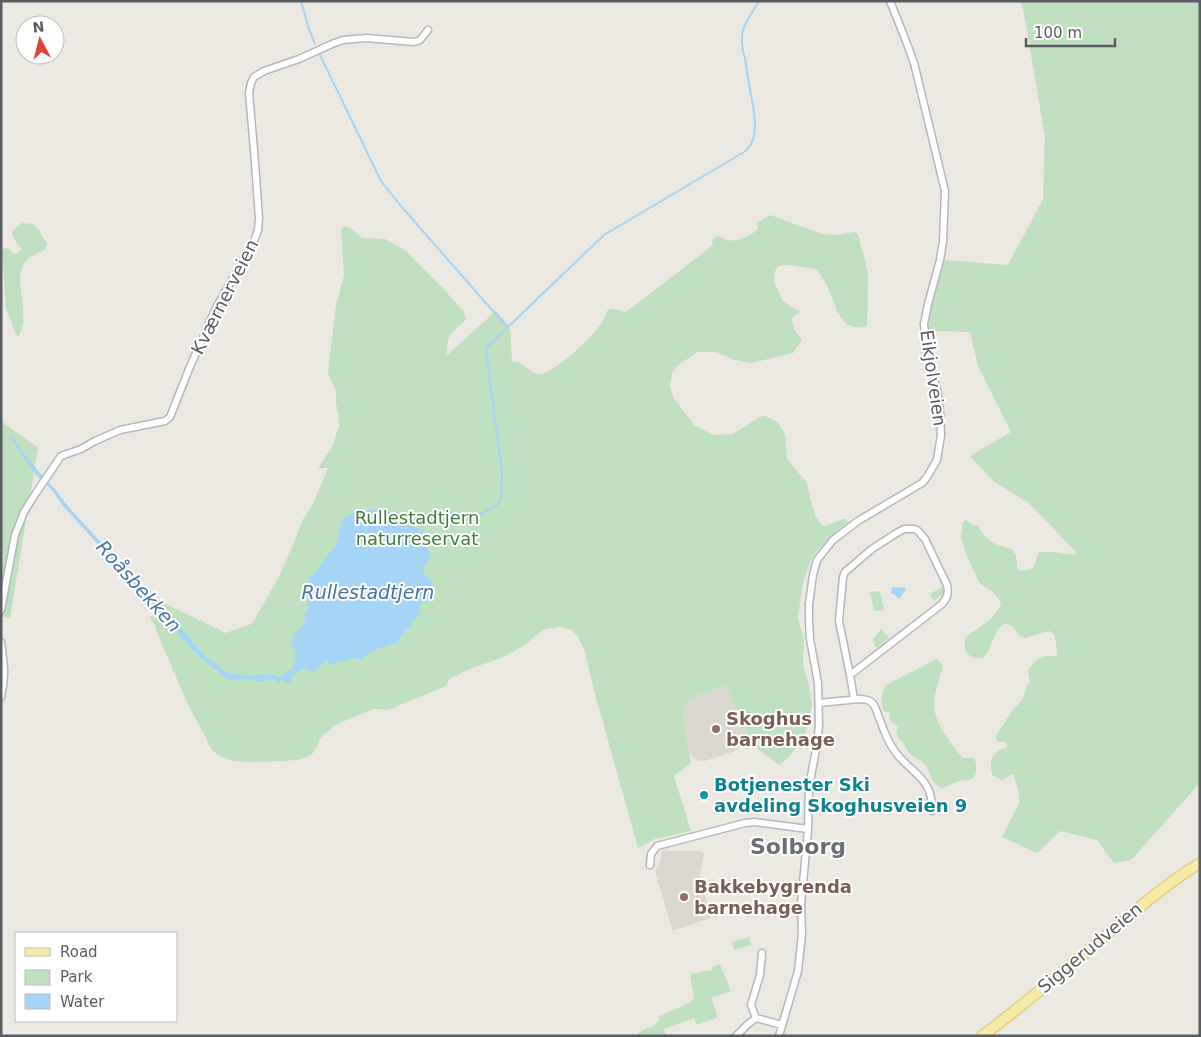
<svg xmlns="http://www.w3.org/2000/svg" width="1201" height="1037" viewBox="0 0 1201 1037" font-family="'DejaVu Sans',sans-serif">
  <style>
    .education { fill: #dbd8cf }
    .green { fill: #bfe1bf }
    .water { fill: #a5d4f7 }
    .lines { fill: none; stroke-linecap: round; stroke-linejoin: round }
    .stream { stroke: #a5d4f7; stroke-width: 2 }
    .street-casing { stroke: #b4b7bb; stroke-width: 9 }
    .primary-casing { stroke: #e5c061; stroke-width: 12 }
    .street { stroke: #fff; stroke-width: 6 }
    .primary { stroke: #f8ebaa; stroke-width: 10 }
    .education-dot { fill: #8d6e63; stroke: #fff; stroke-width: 2 }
    .culture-dot { fill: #0f9aa8; stroke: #fff; stroke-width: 2 }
    .labels { text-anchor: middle; stroke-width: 4; stroke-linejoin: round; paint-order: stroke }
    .street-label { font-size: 18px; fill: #5a5d61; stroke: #fff }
    .park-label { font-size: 18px; fill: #3b7f3e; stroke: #fff }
    .education-label { font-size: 18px; font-weight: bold; fill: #785e54; stroke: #fff; text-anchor: start }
    .culture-label { font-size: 18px; font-weight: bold; fill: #0d838f; stroke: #fff; text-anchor: start }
    .water-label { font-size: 19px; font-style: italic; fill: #4575a7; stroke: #fff }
    .district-label { font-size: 22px; font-weight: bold; fill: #6b6f73; stroke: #fff }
  </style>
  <rect width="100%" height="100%" fill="#ebe9e1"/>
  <path class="education" d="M 726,686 L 753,745 L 744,749 L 742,746 L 738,748 L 738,750 L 705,761 L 696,760 L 690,754 L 683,714 L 689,699 Z
    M 662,851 L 701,851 L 704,854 L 700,875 L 711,918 L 673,931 L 655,872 L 660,862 Z"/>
  <path class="green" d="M 1020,1 L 1200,1 L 1200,783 L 1131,860 L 1114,863 L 1097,840 L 1060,831 L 1037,853 L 1002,837 L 1019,804 L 1019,794 L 1014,774 L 1002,780 L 993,776 C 989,768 990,757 998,751 C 1000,749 1004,749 1007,748 L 1007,744 L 1004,742 L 999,742 L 996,739 L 996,736 L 1012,711 L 1022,700 L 1027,685 L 1030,683 L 1028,670 C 1033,664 1036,658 1044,656 C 1049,656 1052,657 1057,655 L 1057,649 L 1054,634 L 1049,631 L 1025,638 L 1019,636 L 1013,627 L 1006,623 C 996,627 995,637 990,647 C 989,650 986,654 984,658 C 980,658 976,658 972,657 C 965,654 962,644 967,637 C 969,633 975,630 979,628 C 987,622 997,614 1001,605 L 999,599 L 992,591 L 980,584 L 970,563 L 965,550 L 961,537 L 963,522 L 966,520 L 973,525 L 977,525 C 989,543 992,544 1012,549 L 1016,555 L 1017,568 L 1019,571 L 1033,569 L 1039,552 L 1051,552 L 1075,555 L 1076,552 L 1029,503 L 993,481 L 970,456 L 1011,432 L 978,366 L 970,332 L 928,331 L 931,305 L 945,260 L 1008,265 L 1043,199 L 1045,137 L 1023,8 Z
    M 770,215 L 822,234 L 835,235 L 855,232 L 858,234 L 866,264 L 868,275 L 867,326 C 837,334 836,301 825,282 C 823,278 819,274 816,269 L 787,265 L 778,266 L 774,273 L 774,281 L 782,300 L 793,308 L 799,311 L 800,313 L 795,315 L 792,319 L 794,329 L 802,340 L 793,353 L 751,363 L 735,360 L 715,352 L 698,352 L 678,365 L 672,373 L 670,386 L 673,397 L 695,426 L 714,435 L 733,434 L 763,415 L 777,422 L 785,434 L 787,459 L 807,483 L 810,498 L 815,515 L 821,525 L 826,526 L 843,519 L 846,519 L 848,522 L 828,539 L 816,552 L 811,560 L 803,582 L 798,617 L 800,627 L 804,638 L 803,659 L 804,669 L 809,686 L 812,706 L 805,734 L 789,757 L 779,765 L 753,745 L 726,686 L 689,699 L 683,714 L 691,763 L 674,776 L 691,831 L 655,839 L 638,848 L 592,683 L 585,651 L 578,637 L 572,630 L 560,627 L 546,629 L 539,633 L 522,647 L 501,658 L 472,668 L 453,677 L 450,678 L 446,686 L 388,710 L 373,709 L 335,725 L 332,727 L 326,734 L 323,734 L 313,753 L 309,756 L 301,759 L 286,761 L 251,762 L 234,761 L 219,756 L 212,750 L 201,728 L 189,707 L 158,635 L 155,626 L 150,618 L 162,602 L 226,633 L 251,624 L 254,621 L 279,576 L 294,543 L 302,521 L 314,502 L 328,468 L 318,468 L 332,447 L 339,426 L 338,413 L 336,404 L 336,391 L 328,373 L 336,304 L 344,276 L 341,229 L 344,226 L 350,228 L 362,238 L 385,239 L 406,251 L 440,285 L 464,312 L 466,320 C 452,331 446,336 447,355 L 496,311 L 510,327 L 512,362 C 524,360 528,374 540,374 C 553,374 590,339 598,328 C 602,323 605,317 607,311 C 613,306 619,311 625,312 L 630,309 L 708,249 L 712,245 L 713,238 L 719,236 C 733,245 743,239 756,231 L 758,229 L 757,223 Z
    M 22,223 L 33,224 L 38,229 L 47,244 L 44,250 C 38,253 31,256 27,260 C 10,277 33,318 18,336 L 16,334 L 6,309 L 2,249 L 8,248 L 13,254 L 19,252 L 22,249 C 12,236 6,235 22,223 Z
    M 1,421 L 38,448 L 10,618 L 1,617 Z
    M 942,587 L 945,593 L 933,601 L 930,594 Z
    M 880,591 L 884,610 L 874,611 L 870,592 Z
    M 881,629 L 889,638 L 876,648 L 873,639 Z
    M 937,659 L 943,666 C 940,677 934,694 934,704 C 933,720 952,746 963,758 L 974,758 C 976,762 976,765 976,770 C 975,784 966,778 956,782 C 951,784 946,787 941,788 C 932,784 931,774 926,766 C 922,760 915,758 910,754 C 905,749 905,742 898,738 L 896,733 L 898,727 C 891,720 890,726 890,713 L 888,712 L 885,712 C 879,705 882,692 886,685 Z
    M 749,937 L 751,945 L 734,950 L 732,942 Z
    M 720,964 L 731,991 L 711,998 L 718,1017 L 697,1025 L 694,1018 L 664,1029 L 666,1036 L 635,1036 L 644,1029 L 654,1026 L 659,1020 L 659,1016 L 689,1003 L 694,998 L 690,974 L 713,970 L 712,967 Z"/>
  <path class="water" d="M 11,434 L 21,449 L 39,472 L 55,489 L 67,505 L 134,579 L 192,640 L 193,643 L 197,646 L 206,657 L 220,666 L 223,671 L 227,673 L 249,676 L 271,674 L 279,677 L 283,675 L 285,672 L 292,669 C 297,658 298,652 290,642 L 293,640 L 293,633 L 295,632 L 298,635 L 297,630 L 305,624 L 303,620 L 307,620 L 304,615 C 308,611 310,608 307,602 L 307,598 L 311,597 L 309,592 L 312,592 L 308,586 L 308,585 L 311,584 L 308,577 L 310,575 L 313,575 C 319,568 324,561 329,553 C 331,550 334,548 336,544 C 339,537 339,529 342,522 C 347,509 372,508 384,511 C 393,513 401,514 403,525 C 414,527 424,528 429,539 L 427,544 L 430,557 C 427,564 420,570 427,577 C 429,579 431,581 433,583 L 430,589 L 431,600 L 428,601 L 424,601 L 421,603 L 419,615 L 413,621 L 410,626 L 402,634 L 399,641 L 394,644 L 375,650 L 364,656 L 359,660 L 352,658 L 342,662 L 337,661 L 335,665 L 330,664 L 327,661 L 325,662 L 314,672 L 312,672 C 305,667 300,670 293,675 L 291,681 L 288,683 L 280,680 L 279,681 L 280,684 L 274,679 L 270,679 L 260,682 L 249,679 L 230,680 L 226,678 L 207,663 L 190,647 L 160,612 L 146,597 L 63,506 L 51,489 L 36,475 L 24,459 L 10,436 Z
    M 892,587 L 905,588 L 906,589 L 899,599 L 895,595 L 891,593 Z"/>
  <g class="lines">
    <path class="stream" d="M 301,1 L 309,29 L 315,44
      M 1190,1 L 1200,7
      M 320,55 L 381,181 L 400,205 L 507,327
      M 1,426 L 3,427
      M 402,520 C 410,520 414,521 419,516 L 427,517 L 448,512 L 470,515 L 477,515 L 482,513 L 497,505 L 500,501 L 501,497 L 502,471 L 486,353 L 487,347 L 604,235 L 744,152 C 762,140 753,107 750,89 C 748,78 746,68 745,58 C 742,52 741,35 743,30 C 746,20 754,10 759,1"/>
    <defs>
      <path id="street" d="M 1,610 L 15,535 L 19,525 L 24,512 L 36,493 L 61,456 L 81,449 L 95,441 L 120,430 L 165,421 L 170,417 L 189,369 L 216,308 L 254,241 L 258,230 L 259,218 L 254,150 L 249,93 L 251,83 L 254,77 L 264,71 L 299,59 L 332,44 L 343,40 L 366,38 L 414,42 L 420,40 L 428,30
        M 1,642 C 4,663 6,676 1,697
        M 850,675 L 942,604 C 947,598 949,594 947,585 L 925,539 L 918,531 L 915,529 L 904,529 L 895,534 L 872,549 L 845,572 L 843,577 L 839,621 L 850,675 L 854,699
        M 819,703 L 859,699 C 866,699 872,700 875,707 C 881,721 885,738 894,750 C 910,774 933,776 932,811
        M 650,865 L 651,854 L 657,846 L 745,823 L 755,822 L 808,829
        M 756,1018 L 751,1005 L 760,975 L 762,953
        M 736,1036 L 747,1025 L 756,1018 L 782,1025
        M 779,1036 L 798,971 L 802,934 L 801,905 L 808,829 L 809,787 L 817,744 L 819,725 L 818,683 L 810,639 L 809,620 L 809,604 L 813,575 L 817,560 L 833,540 L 858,521 L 922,483 L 927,477 L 937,460 L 941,435 L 940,413 L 938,394 L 927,355 L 924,324 L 928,304 L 940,260 L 943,241 L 945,191 L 914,63 L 906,41 L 890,1"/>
      <path id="primary" d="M 982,1036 C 1028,1002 1071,964 1115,928 C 1142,905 1169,882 1200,863"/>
    </defs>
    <use href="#street" class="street-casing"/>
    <use href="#primary" class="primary-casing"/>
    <use href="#street" class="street"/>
    <use href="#primary" class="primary"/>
  </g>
  <g class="education-dot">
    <circle cx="716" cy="729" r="5"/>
    <circle cx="684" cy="897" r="5"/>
  </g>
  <circle class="culture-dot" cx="704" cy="795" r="5"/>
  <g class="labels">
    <g class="street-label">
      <text transform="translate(225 297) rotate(-63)" y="6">Kværnerveien</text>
      <text transform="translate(933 378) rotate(82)" y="6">Eikjolveien</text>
      <text transform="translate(1090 948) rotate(-40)" y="6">Siggerudveien</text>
    </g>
    <g class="park-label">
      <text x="417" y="524">Rullestadtjern<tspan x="417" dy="21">naturreservat</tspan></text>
    </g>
    <g class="education-label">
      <text x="726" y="725">Skoghus<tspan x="726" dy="21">barnehage</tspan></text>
      <text x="694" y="893">Bakkebygrenda<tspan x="694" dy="21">barnehage</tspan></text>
    </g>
    <g class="culture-label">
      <text x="714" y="791">Botjenester Ski<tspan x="714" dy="21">avdeling Skoghusveien 9</tspan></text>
    </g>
    <g class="water-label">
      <text transform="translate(139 586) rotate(48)" y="7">Roåsbekken</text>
      <text x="368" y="599">Rullestadtjern</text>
    </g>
    <g class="district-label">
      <text x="798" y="854">Solborg</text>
    </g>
  </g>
  <rect width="1201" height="1037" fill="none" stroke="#5a5d61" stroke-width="5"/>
  <rect x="15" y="932" width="162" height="90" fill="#ffffff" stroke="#bdbec0"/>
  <rect x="25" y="948" width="25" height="8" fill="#f8ebaa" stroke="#bdbec0"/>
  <text x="60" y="957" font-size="15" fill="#5a5d61">Road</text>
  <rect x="25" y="970" width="25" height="15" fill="#bfe1bf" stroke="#bdbec0"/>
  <text x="60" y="982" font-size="15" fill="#5a5d61">Park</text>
  <rect x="25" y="994" width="25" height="15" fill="#a5d4f7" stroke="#bdbec0"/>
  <text x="60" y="1007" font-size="15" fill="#5a5d61">Water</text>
  <g transform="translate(40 40) rotate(353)"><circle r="24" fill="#ffffff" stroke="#bdbec0"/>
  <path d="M0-4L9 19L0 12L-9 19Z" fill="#da4539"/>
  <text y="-8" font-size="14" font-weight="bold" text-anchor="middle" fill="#5a5d61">N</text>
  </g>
  <path d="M1026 38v8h89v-8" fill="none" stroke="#5a5d61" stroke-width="2.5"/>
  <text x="1034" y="38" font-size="15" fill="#5a5d61" stroke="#ffffff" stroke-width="4" paint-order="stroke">100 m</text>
</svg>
